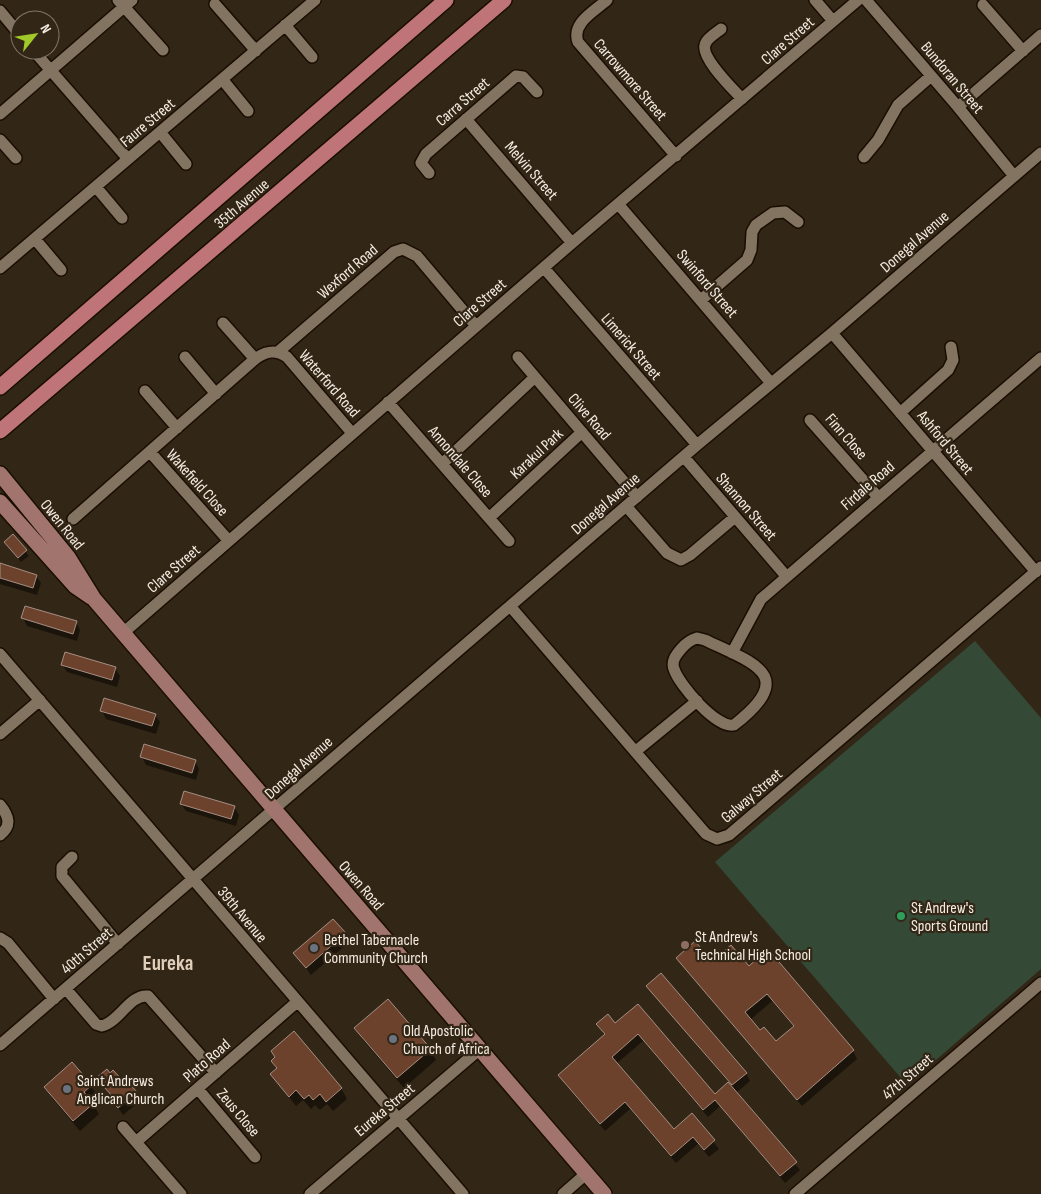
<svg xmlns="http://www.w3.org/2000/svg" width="1041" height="1194" viewBox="0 0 1041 1194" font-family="'Sofia Sans Condensed',sans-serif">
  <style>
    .green { fill: #344a37 }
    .shadow { fill: #0007; fill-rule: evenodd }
    .building { fill: #6d422c; stroke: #a58e83; fill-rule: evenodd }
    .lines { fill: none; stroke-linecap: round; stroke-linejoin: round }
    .street-casing { stroke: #1a0e02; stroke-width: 14 }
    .secondary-casing { stroke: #1a0e02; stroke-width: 18 }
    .primary-casing { stroke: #1a0e02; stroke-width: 18 }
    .street { stroke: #837462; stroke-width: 11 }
    .secondary { stroke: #a1756d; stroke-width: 15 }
    .primary { stroke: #bf7578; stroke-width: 15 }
    .leisure-dot { fill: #2e9e5b; stroke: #322616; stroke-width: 2 }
    .education-dot { fill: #8d6e63; stroke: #322616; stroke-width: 2 }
    .worship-dot { fill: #6b7280; stroke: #322616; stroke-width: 2 }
    .labels { text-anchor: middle; stroke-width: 4.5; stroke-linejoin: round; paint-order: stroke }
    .street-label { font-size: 16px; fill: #f5ece2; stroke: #322616 }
    .poi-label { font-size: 16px; fill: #f5ece2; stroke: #322616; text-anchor: start }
    .district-label { font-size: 21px; font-weight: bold; fill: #deceba; stroke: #322616 }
  </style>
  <rect width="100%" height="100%" fill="#322616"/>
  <path class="green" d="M 975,641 L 1041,718 L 1041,969 L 907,1085 L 715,862 Z"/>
  <path class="shadow" d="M 13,536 L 29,556 L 21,562 L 5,542 Z
    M 0,565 L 36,576 L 41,583 L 37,595 L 0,584 Z
    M 23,618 L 76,622 L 80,630 L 77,641 L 27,626 Z
    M 62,664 L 115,668 L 120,676 L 117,687 L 67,672 Z
    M 102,711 L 155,715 L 160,722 L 156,734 L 106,719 Z
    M 142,757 L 195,761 L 199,769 L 196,780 L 146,765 Z
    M 181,804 L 234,807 L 239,815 L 236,826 L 186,811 Z
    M 344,934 L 349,942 L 311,975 L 295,953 Z
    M 677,958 L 749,967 L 853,1051 L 857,1059 L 802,1106 ZM 772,1001 L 794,1027 L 776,1043 L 760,1032 L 750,1020 Z
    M 648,986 L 746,1073 L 750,1081 L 736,1093 L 800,1170 L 785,1183 L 720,1106 L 708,1117 L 643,1041 L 616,1064 L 674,1131 L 692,1115 L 719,1149 L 709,1157 L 698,1144 L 676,1163 L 630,1109 L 605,1131 L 564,1083 L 560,1075 L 605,1036 L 598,1025 L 615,1025 L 638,1006 L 714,1096 L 729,1083 Z
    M 387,1001 L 430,1050 L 436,1060 L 404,1088 L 362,1039 L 356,1028 Z
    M 272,1061 L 341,1088 L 347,1099 L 333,1111 L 327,1104 L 320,1110 L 315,1105 L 311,1109 L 303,1100 L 296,1106 L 271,1074 L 277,1069 Z
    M 110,1074 L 136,1093 L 140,1101 L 123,1115 L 98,1078 Z
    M 91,1086 L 97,1096 L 91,1101 L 99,1114 L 80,1131 L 52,1098 L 46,1087 Z"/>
  <path class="building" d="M 13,534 L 27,550 L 18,558 L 4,542 Z
    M 0,563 L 37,575 L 33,588 L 0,578 Z
    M 25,606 L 77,621 L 73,634 L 21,618 Z
    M 65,652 L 116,667 L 112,680 L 61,665 Z
    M 104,698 L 156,714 L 152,726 L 100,711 Z
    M 144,744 L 196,760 L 192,773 L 140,757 Z
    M 184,791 L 235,806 L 231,819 L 180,804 Z
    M 333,919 L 346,933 L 306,968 L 293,953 Z
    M 695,941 L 712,961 L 731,945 L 749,966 L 768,949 L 854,1050 L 797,1100 L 676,958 ZM 767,994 L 794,1026 L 776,1041 L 764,1027 L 760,1030 L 745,1012 Z
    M 661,973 L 747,1073 L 732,1085 L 646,986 Z
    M 388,999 L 431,1049 L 397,1078 L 354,1028 Z
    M 638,1004 L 715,1094 L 728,1082 L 797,1162 L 780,1176 L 715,1100 L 703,1110 L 638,1034 L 612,1057 L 674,1129 L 692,1113 L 715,1140 L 704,1150 L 693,1137 L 671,1156 L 625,1102 L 600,1124 L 558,1075 L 605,1034 L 596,1024 L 608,1014 L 615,1023 Z
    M 294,1031 L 342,1088 L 326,1102 L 320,1094 L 313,1100 L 309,1095 L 304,1099 L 296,1090 L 289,1097 L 270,1074 L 277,1068 L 271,1061 L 275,1057 L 271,1051 Z
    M 72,1062 L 92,1085 L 84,1092 L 94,1103 L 73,1121 L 44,1087 Z
    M 107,1069 L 110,1073 L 113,1070 L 126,1084 L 128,1082 L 137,1092 L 118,1108 L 109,1098 L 112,1096 L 96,1078 Z"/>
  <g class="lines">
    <defs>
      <path id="street" d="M 118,0 L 163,50
        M 607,0 C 595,11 571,23 578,42 L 676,156
        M 815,0 L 833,21
        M 866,0 L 958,107 L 1014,176
        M 215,4 L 256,51
        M 983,5 L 1023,51
        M 0,11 L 20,35
        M 285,25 L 312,57
        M 721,29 C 716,33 706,39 705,45 C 701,58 733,89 742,99
        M 33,50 L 128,159
        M 222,79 L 248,111
        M 958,107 L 1041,35
        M 0,114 L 132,0
        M 466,119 L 572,243
        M 160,132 L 186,164
        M 0,140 L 16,158
        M 864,157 L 878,140 L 898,105 L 931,76
        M 429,173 L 421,163 L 426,154 L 516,76 L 523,77 L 537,92
        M 96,187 L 122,218
        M 619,205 L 771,383
        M 35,239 L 61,270
        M 0,268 L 315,0
        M 544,268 L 697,445
        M 701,300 L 747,260 L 751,250 L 752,232 L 756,225 L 773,213 L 785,212 L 798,222
        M 223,323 L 255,359
        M 832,333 L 1036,572
        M 278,352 L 394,252 L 403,249 L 417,256 L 476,326
        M 185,357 L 216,394
        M 518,357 L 637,497
        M 145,391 L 177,428
        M 388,402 L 509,541
        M 900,413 L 948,370 L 953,360 L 951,347
        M 810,420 L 878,497
        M 150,452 L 229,541
        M 684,457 L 786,576
        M 442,464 L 535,377
        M 626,506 L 667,553 L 681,560 L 690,555 L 735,517
        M 489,518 L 582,432
        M 73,519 L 255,359 C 266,351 276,349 287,357 L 352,433
        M 510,606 L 706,834 L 717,839 L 729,835 L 1041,567
        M 123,633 L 572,243 L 858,0
        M 697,638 L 705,640 C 755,664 798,675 734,725 C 717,729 679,685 674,669 C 671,661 676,655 681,649 C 686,643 690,640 697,638 Z
        M 732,653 L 761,599 L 1041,358
        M 0,654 L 463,1194
        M 0,734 L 40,700
        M 636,751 L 697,701
        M 0,805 C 9,816 12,826 0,835
        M 72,857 L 62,867 L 62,876 L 118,944
        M 0,938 L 8,943 L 54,999
        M 66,989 L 96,1024 L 102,1026 C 119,1022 130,994 148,996 L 216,1073
        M 0,1045 L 697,445 L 832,333 L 1041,153
        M 198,1089 L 255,1157
        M 123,1127 L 181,1194
        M 136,1142 L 297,1002
        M 310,1194 L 480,1049
        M 563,1194 L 587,1173
        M 795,1194 L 1041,983"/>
      <path id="secondary" d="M 0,474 L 68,557 L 94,599 L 604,1194
        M 0,502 L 75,586 L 91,597"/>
      <path id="primary" d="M 0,387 L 446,0
        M 0,431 L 504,0"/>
    </defs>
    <use href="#street" class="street-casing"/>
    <use href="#secondary" class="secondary-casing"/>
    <use href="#primary" class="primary-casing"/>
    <use href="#street" class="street"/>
    <use href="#secondary" class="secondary"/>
    <use href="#primary" class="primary"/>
  </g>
  <circle class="leisure-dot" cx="901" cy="916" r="5"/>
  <circle class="education-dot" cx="685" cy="945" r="5"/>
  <g class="worship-dot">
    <circle cx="314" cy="948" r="5"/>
    <circle cx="393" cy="1039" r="5"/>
    <circle cx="67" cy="1089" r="5"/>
  </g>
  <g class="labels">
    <g class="street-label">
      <text transform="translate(787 40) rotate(-41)" y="6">Clare Street</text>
      <text transform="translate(953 77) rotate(50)" y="6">Bundoran Street</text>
      <text transform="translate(631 79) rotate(49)" y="6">Carrowmore Street</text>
      <text transform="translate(462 101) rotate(-41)" y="6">Carra Street</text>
      <text transform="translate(147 122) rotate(-40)" y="6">Faure Street</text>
      <text transform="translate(532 170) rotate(49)" y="6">Melvin Street</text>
      <text transform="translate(241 203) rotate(-41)" y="6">35th Avenue</text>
      <text transform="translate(914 241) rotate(-41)" y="6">Donegal Avenue</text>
      <text transform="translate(347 271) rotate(-41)" y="6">Wexford Road</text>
      <text transform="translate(708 283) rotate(49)" y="6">Swinford Street</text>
      <text transform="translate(479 302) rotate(-41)" y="6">Clare Street</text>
      <text transform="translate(632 346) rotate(49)" y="6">Limerick Street</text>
      <text transform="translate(330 383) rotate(49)" y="6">Waterford Road</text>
      <text transform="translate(590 416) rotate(49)" y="6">Clive Road</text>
      <text transform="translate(847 436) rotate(49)" y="6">Finn Close</text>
      <text transform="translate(946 442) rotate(50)" y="6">Ashford Street</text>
      <text transform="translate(536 453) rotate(-43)" y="6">Karakul Park</text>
      <text transform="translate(461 461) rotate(49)" y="6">Annondale Close</text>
      <text transform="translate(198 482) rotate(48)" y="6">Wakefield Close</text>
      <text transform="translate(867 485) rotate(-41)" y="6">Firdale Road</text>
      <text transform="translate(605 503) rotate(-41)" y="6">Donegal Avenue</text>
      <text transform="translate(747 506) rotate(49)" y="6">Shannon Street</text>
      <text transform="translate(63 524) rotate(51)" y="6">Owen Road</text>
      <text transform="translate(173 568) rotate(-41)" y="6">Clare Street</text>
      <text transform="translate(298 767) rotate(-42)" y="6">Donegal Avenue</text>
      <text transform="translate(751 795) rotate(-40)" y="6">Galway Street</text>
      <text transform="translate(362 885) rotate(49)" y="6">Owen Road</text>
      <text transform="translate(243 914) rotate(50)" y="6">39th Avenue</text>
      <text transform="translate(86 950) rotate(-41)" y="6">40th Street</text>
      <text transform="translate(206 1060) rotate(-41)" y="6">Plato Road</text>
      <text transform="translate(907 1076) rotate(-41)" y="6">47th Street</text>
      <text transform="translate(384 1109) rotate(-40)" y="6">Eureka Street</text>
      <text transform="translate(239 1112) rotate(50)" y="6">Zeus Close</text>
    </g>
    <g class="poi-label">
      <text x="911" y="913">St Andrew's<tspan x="911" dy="18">Sports Ground</tspan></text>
      <text x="695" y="942">St Andrew's<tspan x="695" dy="18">Technical High School</tspan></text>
      <text x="324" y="945">Bethel Tabernacle<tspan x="324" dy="18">Community Church</tspan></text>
      <text x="403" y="1036">Old Apostolic<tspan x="403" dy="18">Church of Africa</tspan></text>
      <text x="77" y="1086">Saint Andrews<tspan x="77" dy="18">Anglican Church</tspan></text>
    </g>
    <g class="district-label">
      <text x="168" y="970">Eureka</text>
    </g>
  </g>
  <g transform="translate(35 35) rotate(60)"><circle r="24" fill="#322616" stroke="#807568"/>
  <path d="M0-4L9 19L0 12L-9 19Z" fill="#a1c92a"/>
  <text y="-8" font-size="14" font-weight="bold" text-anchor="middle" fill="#f5ece2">N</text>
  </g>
</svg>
